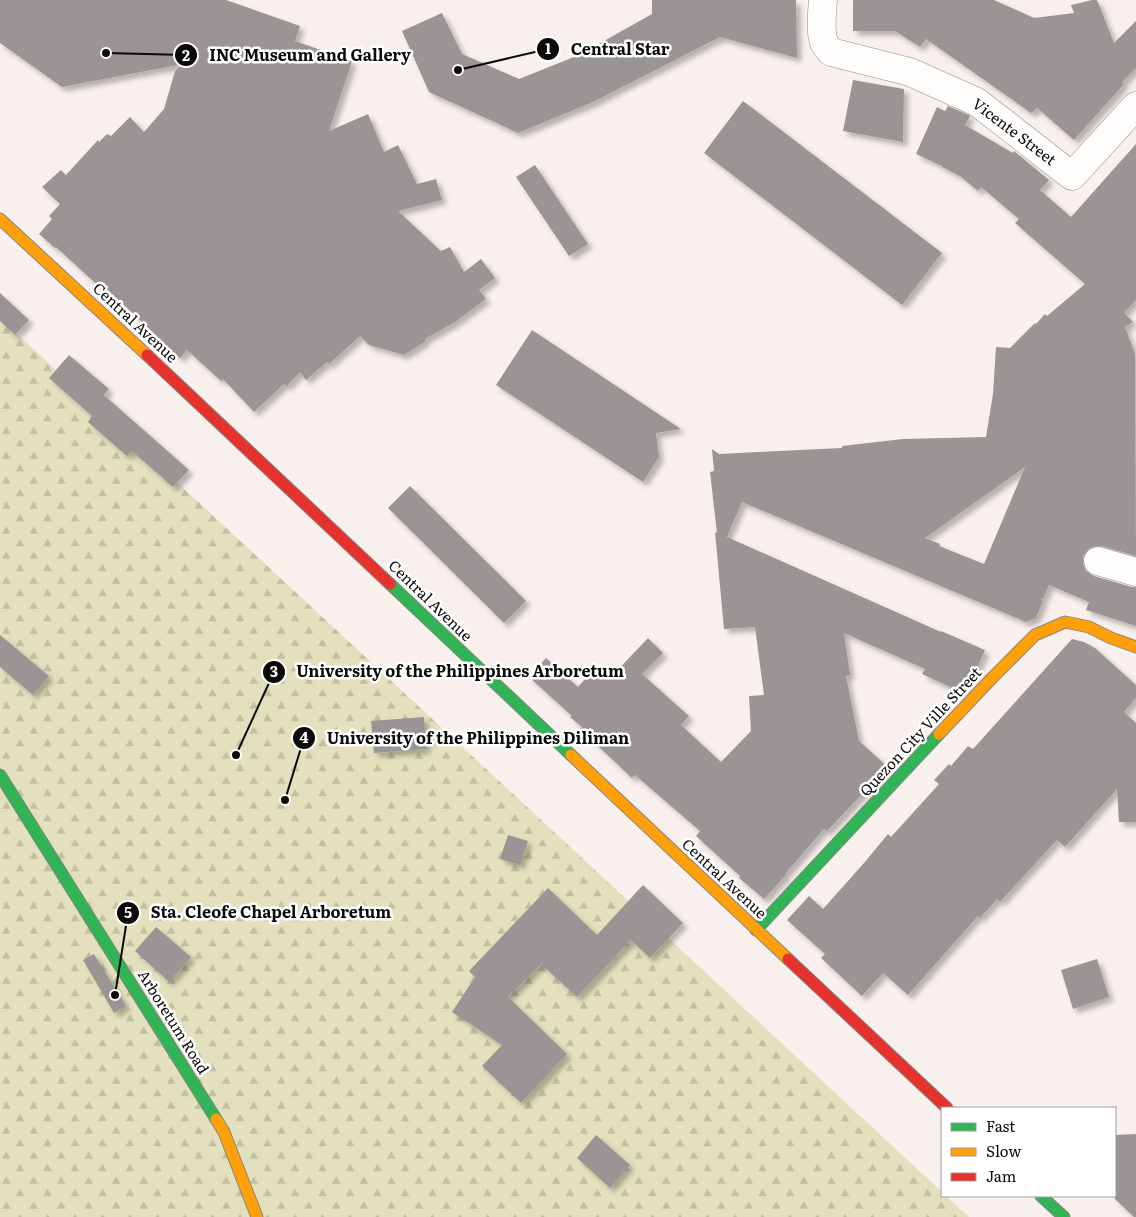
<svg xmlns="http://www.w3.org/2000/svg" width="1136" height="1217" viewBox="0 0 1136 1217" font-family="Literata,serif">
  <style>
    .forest { fill: url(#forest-firs) }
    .building { fill: #9a9594; fill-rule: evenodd; filter: url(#shadow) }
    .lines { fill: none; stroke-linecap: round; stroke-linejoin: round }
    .street-casing { stroke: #918e8c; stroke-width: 29 }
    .fast-casing { stroke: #888483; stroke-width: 13 }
    .slow-casing { stroke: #888483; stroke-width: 13 }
    .jam-casing { stroke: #888483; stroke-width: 13 }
    .street { stroke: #fefdfc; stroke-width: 28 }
    .fast { stroke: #30b455; stroke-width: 11 }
    .slow { stroke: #ff9f0a; stroke-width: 11 }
    .jam { stroke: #e5322d; stroke-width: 11 }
    .labels { text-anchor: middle; stroke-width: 5; stroke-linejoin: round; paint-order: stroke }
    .street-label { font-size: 15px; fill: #0a0a0a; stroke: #fff }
    .leader { fill: none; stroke: #0a0a0a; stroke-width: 2 }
    .callout-dot { fill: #0a0a0a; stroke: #fff; stroke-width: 2 }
    .mark-label { font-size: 15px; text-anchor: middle; font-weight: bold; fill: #fff }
    .callout-label { font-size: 16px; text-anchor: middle; font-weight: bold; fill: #0a0a0a; stroke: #fff; stroke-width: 5; stroke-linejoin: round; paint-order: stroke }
  </style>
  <defs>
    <pattern id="forest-firs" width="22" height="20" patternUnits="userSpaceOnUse" patternTransform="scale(1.25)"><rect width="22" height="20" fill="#e3e1bd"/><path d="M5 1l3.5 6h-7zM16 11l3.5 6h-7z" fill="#c1c0a1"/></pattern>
    <filter id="shadow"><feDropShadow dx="4.5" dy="4.5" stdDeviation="2.5" flood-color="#0004"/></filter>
  </defs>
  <rect width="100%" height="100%" fill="#f8f0ed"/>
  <path class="forest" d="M 0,318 L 942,1192 L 942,1196 L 946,1196 L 969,1217 L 0,1217 Z"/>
  <path class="building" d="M 0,0 L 226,0 L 300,26 L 295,41 L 352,61 L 329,131 L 368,114 L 384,152 L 398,145 L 417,184 L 436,179 L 442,200 L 398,211 L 441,251 L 450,247 L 464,272 L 481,259 L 495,278 L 479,290 L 486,299 L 455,322 L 425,339 L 426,341 L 404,355 L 369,345 L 360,336 L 329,364 L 327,362 L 306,380 L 300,372 L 287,386 L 284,384 L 254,412 L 223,379 L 221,381 L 187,350 L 180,358 L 159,340 L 160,339 L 108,290 L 105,292 L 56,247 L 55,248 L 39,234 L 52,219 L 49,216 L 60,204 L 42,187 L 61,170 L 66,175 L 98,140 L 99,142 L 107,134 L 111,136 L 130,117 L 144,132 L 164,109 L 175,71 L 183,64 L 62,87 L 0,43 Z
    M 652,0 L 796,0 L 797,58 L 720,37 L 593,102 L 518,133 L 429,92 L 402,31 L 442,13 L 462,54 L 519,79 L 579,55 L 652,14 Z
    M 853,0 L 994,0 L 1034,18 L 1074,13 L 1071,5 L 1092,0 L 1097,0 L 1114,43 L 1136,21 L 1136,68 L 1122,82 L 1124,84 L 1074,140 L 1037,108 L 1031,113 L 926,39 L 920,47 L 895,31 L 853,31 Z
    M 853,80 L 904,89 L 903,142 L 843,131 Z
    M 743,101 L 942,253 L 902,305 L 704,153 Z
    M 948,106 L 969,115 L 970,116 L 965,125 L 1013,153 L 1014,151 L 1049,180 L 1040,190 L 1071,217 L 1136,144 L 1136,300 L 1124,313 L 1133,322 L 1125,327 L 1135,354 L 1136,556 L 1102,546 L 1095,546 L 1087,550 L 1083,557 L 1083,564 L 1086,571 L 1094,576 L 1132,587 L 1136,587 L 1136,626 L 1086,610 L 1089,602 L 1049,585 L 1043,599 L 1040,598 L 1043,601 L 1036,618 L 1026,622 L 742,502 L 727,537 L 941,632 L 941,631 L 985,650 L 975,673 L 959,691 L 922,674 L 925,669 L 844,633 L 850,675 L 846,676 L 859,741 L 888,767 L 827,831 L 824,829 L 785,874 L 786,875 L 764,899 L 739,878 L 740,876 L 696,836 L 700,831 L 635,775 L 632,778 L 580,729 L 582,727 L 570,717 L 572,716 L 529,677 L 546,658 L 578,687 L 597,665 L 611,677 L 648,638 L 663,653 L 642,674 L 689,716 L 681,725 L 721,762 L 751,731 L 749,696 L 764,695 L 755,627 L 724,629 L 715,532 L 717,533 L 710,472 L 714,471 L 712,449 L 719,454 L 842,448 L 842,446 L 903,439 L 986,437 L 993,394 L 996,347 L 1010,348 L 1035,323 L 1036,324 L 1045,314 L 1047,316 L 1085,284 L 1015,223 L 1019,219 L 981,187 L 978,191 L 960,176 L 942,167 L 942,166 L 916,154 L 937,107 L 945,111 ZM 1025,467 L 984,564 L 939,546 L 940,544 L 925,538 Z
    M 535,165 L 588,244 L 569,256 L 516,177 Z
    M 0,293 L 29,320 L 15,335 L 0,321 Z
    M 532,330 L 681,429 L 656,433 L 659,457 L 643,482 L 496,385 Z
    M 69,355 L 109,389 L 104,395 L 189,470 L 173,487 L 132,451 L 127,456 L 88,422 L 92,416 L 49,378 Z
    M 410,486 L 526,601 L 504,623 L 388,508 Z
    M 0,635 L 49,676 L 33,695 L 0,667 Z
    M 1072,639 L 1084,642 L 1095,648 L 1136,685 L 1136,698 L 1124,712 L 1136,723 L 1136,822 L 1119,822 L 1117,789 L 1065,847 L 1057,840 L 1000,902 L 997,899 L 980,918 L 978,916 L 908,995 L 883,973 L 862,996 L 821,958 L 825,954 L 787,920 L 809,896 L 823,909 L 864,863 L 888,834 L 891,837 L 939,784 L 934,780 L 949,764 L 951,766 L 968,746 L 973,749 Z
    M 424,717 L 426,749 L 374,753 L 371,721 Z
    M 508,835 L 528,841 L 520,865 L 500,859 Z
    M 643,885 L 683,923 L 650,958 L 631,940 L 577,997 L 541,964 L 508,997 L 567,1054 L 521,1103 L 482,1066 L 502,1045 L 452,1012 L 475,977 L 469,971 L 548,888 L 597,935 Z
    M 156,927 L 191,957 L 169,982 L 135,951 Z
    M 94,954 L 126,1006 L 114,1013 L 83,960 Z
    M 1097,959 L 1109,997 L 1073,1009 L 1061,970 Z
    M 1136,1134 L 1136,1217 L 1134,1217 L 1115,1199 L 1115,1135 Z
    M 596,1135 L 630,1165 L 610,1188 L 577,1158 Z"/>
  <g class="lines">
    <defs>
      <path id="street" d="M 823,0 C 822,12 820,32 824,42 C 825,46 829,49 831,52 L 910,72 L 977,102 L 1072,176 L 1136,106
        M 1098,561 L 1136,572"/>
      <path id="fast" d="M 390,584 L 571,755
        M 0,775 L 216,1119
        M 756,930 L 939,734
        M 1041,1196 L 1064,1217"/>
      <path id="slow" d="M 0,219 L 147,355
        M 939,734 L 993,677 L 1035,635 L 1065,622 L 1089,627 L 1111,638 L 1136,647
        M 571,755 L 788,959
        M 216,1119 L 224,1132 L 257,1217"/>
      <path id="jam" d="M 147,355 L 390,584
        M 788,959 L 947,1108"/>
    </defs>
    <use href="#street" class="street-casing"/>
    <use href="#fast" class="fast-casing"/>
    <use href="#slow" class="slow-casing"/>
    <use href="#jam" class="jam-casing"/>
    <use href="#street" class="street"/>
    <use href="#fast" class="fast"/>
    <use href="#slow" class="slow"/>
    <use href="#jam" class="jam"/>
  </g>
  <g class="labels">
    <g class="street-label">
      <text transform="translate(1014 132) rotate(37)" y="5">Vicente Street</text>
      <text transform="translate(135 323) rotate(43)" y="5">Central Avenue</text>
      <text transform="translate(430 601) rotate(44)" y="5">Central Avenue</text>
      <text transform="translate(921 732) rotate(-47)" y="5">Quezon City Ville Street</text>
      <text transform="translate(724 879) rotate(43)" y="5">Central Avenue</text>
      <text transform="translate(173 1022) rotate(58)" y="5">Arboretum Road</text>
    </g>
  </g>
  <path class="leader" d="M458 70L548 49M106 53L186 55M236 755L274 672M285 800L304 738M115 995L128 913"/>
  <g class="callout-dot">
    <circle cx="458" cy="70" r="5"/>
    <circle cx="106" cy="53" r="5"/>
    <circle cx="236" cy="755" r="5"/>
    <circle cx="285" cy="800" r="5"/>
    <circle cx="115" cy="995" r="5"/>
    <circle cx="548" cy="49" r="12"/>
    <circle cx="186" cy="55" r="12"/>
    <circle cx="274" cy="672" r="12"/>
    <circle cx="304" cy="738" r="12"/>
    <circle cx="128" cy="913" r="12"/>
  </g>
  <g class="mark-label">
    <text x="548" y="54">1</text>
    <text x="186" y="61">2</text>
    <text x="274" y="677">3</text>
    <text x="304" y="743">4</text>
    <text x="128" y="918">5</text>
  </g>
  <g class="callout-label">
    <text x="620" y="55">Central Star</text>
    <text x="310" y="61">INC Museum and Gallery</text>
    <text x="460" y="677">University of the Philippines Arboretum</text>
    <text x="478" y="744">University of the Philippines Diliman</text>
    <text x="271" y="918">Sta. Cleofe Chapel Arboretum</text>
  </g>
  <rect x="941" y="1107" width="175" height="90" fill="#ffffff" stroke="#9d9d9d"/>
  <rect x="951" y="1123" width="25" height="8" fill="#30b455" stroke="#9d9d9d"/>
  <text x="986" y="1132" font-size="15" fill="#0a0a0a">Fast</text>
  <rect x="951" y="1148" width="25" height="8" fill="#ff9f0a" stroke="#9d9d9d"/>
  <text x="986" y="1157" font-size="15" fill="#0a0a0a">Slow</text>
  <rect x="951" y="1173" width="25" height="8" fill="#e5322d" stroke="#9d9d9d"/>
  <text x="986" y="1182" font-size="15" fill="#0a0a0a">Jam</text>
</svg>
